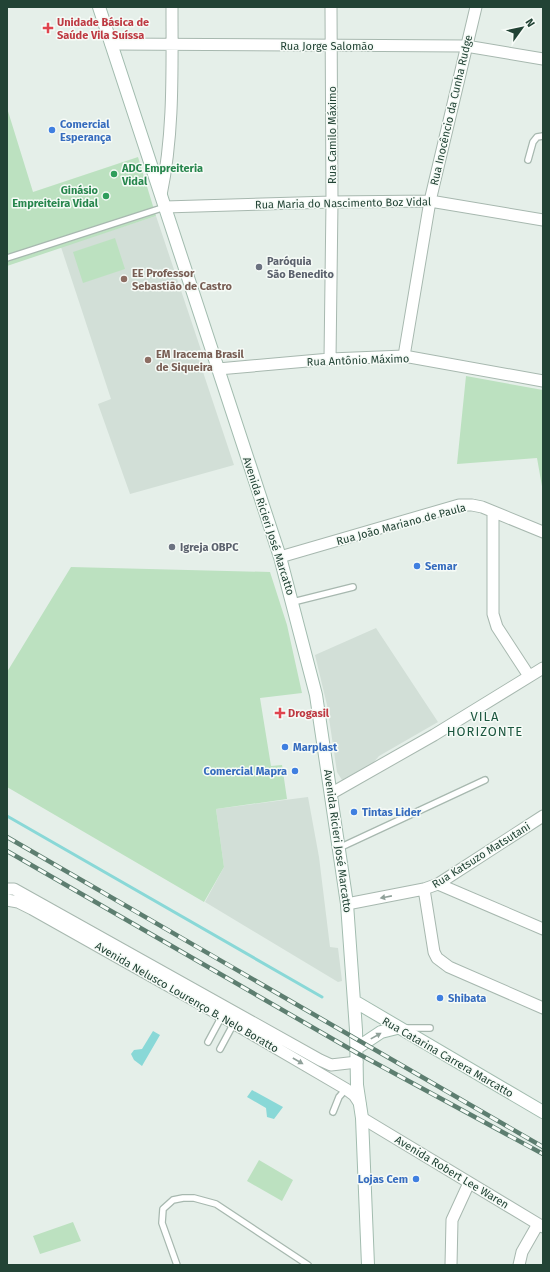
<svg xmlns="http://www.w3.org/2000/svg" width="550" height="1272" viewBox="0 0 550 1272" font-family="'Fira Sans',sans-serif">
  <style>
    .built { fill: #d2dfd7 }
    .green { fill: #bce1c0 }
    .water { fill: #89d8d7 }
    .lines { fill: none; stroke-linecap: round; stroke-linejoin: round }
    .stream { stroke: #89d8d7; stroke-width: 3 }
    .lane-casing { stroke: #a7b8af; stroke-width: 8 }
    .street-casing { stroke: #a7b8af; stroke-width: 13 }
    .secondary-casing { stroke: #a2bcaf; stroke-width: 14 }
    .lane { stroke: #fff; stroke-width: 5.5 }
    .street { stroke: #fff; stroke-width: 11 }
    .secondary { stroke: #fff; stroke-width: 12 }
    .rail-casing { stroke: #5d7e70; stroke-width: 4.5 }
    .rail { stroke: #f6fbf7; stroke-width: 3; stroke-dasharray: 9; stroke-linecap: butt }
    .oneway { fill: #90a19a }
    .health-dot { fill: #e0444e; stroke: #f6fbf7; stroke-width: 1.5 }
    .shop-dot { fill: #3f7fe0; stroke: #f6fbf7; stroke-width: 1.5 }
    .leisure-dot { fill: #2e9e5b; stroke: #f6fbf7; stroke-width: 1.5 }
    .worship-dot { fill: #6b7280; stroke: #f6fbf7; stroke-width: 1.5 }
    .education-dot { fill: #8d6e63; stroke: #f6fbf7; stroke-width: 1.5 }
    .labels { text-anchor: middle; stroke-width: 3; stroke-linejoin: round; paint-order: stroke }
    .health-label { font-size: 11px; font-weight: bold; fill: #be3a42; stroke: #f6fbf7; text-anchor: start }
    .street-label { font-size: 11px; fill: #224335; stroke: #f6fbf7 }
    .shop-label { font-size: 11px; font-weight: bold; fill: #366cbe; stroke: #f6fbf7; text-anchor: start }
    .leisure-label { font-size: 11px; font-weight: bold; fill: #27864d; stroke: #f6fbf7; text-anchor: start }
    .worship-label { font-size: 11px; font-weight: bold; fill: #5b616d; stroke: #f6fbf7; text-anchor: start }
    .education-label { font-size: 11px; font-weight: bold; fill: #785e54; stroke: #f6fbf7; text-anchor: start }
    .quarter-label { font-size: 13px; letter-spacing: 1px; fill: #1c573f; stroke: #f6fbf7 }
  </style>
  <rect width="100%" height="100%" fill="#e5efe9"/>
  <path class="built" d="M 156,216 L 201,350 L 196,351 L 234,465 L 130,494 L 98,404 L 111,399 L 61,247 Z
    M 376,628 L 438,722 L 379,756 L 373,763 L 342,780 L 337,772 L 327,705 L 315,655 Z
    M 308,797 L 319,857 L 330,947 L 338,948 L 342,981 L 338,982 L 205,902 L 224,867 L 216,809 Z"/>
  <path class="green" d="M 7,108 L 33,192 L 138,157 L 156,216 L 7,266 Z
    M 115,238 L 125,269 L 83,283 L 73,252 Z
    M 466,376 L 543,390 L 543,492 L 537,458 L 457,464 Z
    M 71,567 L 270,572 L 287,625 L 302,693 L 260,698 L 271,766 L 282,765 L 287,799 L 216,809 L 224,867 L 204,902 L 7,787 L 7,672 Z
    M 259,1160 L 293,1180 L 282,1201 L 247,1181 Z
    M 73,1222 L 81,1241 L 40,1254 L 33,1236 Z"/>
  <path class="water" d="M 153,1031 L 160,1035 L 142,1066 L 134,1060 L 131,1054 L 134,1050 L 142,1049 Z
    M 252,1090 L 283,1107 L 274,1119 L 267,1117 L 266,1108 L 247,1097 Z"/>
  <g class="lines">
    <path class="stream" d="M 7,816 L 322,997"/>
    <defs>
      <path id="lane" d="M 528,160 L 533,142 L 537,137 L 543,136
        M 7,258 L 165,207
        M 293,602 L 353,587
        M 339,848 L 485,780
        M 406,1028 L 430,1028
        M 208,1042 L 222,1016
        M 220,1049 L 234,1023
        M 333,1112 L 339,1097 L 346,1089
        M 177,1265 L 162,1223 L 163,1209 L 173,1200 L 183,1198 L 194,1198 L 216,1204 L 308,1265"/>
      <path id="street" d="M 111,44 L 466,46 L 543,59
        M 161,195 C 174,133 172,70 172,7
        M 165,207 L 332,202 L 430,201 L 543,220
        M 404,356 L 430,201 L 476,7
        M 330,359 L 332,202 L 331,7
        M 218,369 L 330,359 L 404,356 L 543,381
        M 493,513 L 493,614 L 497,627 L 529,676
        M 280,557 L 459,505 L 472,505 L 482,507 L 543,532
        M 332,793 L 434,735 L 543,668
        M 438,884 L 543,929
        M 7,889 L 14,889 L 320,1060 L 331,1065 L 357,1062
        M 424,889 L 434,952 L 437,958 L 449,967 L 543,1008
        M 7,900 L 18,902 L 32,909 L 199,1003 L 346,1089 L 354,1095 L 360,1104
        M 347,904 L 424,889 L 438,884 L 543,816
        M 362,1118 L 543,1227
        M 451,1265 L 452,1220 L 469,1183
        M 519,1265 L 522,1252 L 538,1224"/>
      <path id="secondary" d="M 99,7 L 280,557 L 316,695 L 347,904 L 356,1030 L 357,1085 L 362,1118 L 368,1265
        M 354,1001 L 543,1112
        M 357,1048 L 381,1032 L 397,1028"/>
    </defs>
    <use href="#lane" class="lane-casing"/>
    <use href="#street" class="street-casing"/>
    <use href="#secondary" class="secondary-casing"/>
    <use href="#lane" class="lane"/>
    <use href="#street" class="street"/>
    <use href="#secondary" class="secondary"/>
    <defs>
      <path id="rail" d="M 7,837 L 543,1147
        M 7,851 L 357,1053 L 543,1154"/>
    </defs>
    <use href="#rail" class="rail-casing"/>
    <use href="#rail" class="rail"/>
  </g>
  <defs><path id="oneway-solid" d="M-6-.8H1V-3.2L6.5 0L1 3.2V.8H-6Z"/></defs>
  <g class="oneway">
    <use href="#oneway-solid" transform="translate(386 897) rotate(169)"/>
    <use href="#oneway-solid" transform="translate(376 1036) rotate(-29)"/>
    <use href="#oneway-solid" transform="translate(298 1061) rotate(30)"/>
  </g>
  <g class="health-dot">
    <path d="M46 22h4v4h4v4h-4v4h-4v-4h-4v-4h4z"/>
    <path d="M278 707h4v4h4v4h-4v4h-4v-4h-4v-4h4z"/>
  </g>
  <g class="shop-dot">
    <circle cx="52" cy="130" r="4"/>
    <circle cx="417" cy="566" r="4"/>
    <circle cx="285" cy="747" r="4"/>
    <circle cx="295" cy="771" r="4"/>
    <circle cx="354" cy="812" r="4"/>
    <circle cx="440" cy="998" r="4"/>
    <circle cx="416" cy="1179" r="4"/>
  </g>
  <g class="leisure-dot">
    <circle cx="114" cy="174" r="4"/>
    <circle cx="106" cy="196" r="4"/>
  </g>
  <g class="worship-dot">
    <circle cx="259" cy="267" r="4"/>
    <circle cx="172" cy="547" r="4"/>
  </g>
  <g class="education-dot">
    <circle cx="124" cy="279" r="4"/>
    <circle cx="148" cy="360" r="4"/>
  </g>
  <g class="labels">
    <g class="health-label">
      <text x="57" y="26">Unidade Básica de<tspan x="57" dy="13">Saúde Vila Suíssa</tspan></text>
      <text x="288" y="717">Drogasil</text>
    </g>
    <g class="street-label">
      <text x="327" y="50">Rua Jorge Salomão</text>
      <text transform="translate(451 110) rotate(-77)" y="4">Rua Inocêncio da Cunha Rudge</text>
      <text transform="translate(332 135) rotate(-90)" y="4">Rua Camilo Máximo</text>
      <text transform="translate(343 203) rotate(-1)" y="4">Rua Maria do Nascimento Boz Vidal</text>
      <text transform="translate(358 360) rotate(-2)" y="4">Rua Antônio Máximo</text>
      <text transform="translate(401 524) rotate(-15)" y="4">Rua João Mariano de Paula</text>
      <text transform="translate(269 526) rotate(72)" y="4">Avenida Ricieri José Marcatto</text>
      <text transform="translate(338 841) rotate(82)" y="4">Avenida Ricieri José Marcatto</text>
      <text transform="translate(481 855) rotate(-32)" y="4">Rua Katsuzo Matsutani</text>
      <text transform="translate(187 997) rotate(30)" y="4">Avenida Nelusco Lourenço B. Nelo Boratto</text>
      <text transform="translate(448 1057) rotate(30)" y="4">Rua Catarina Carrera Marcatto</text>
      <text transform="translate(452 1172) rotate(31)" y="4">Avenida Robert Lee Waren</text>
    </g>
    <g class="shop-label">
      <text x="60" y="128">Comercial<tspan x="60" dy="13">Esperança</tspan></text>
      <text x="425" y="570">Semar</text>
      <text x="293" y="751">Marplast</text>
      <text x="287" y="775" text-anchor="end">Comercial Mapra</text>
      <text x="362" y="816">Tintas Lider</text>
      <text x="448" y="1002">Shibata</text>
      <text x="408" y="1183" text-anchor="end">Lojas Cem</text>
    </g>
    <g class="leisure-label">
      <text x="122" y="172">ADC Empreiteria<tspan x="122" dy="13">Vidal</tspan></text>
      <text x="98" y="194" text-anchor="end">Ginásio<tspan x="98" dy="13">Empreiteira Vidal</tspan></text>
    </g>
    <g class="worship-label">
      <text x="267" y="265">Paróquia<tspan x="267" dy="13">São Benedito</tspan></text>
      <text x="180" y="551">Igreja OBPC</text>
    </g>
    <g class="education-label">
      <text x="132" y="277">EE Professor<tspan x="132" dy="13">Sebastião de Castro</tspan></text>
      <text x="156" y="358">EM Iracema Brasil<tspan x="156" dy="13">de Siqueira</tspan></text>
    </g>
    <g class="quarter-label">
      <text x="485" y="721">VILA<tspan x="485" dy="15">HORIZONTE</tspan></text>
    </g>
  </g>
  <rect width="550" height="1272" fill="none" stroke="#224335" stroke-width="16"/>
  <g transform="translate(522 28) rotate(57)" stroke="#f6fbf7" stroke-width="3" paint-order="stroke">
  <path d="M0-3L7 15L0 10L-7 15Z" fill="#224335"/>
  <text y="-6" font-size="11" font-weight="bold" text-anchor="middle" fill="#224335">N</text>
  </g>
</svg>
